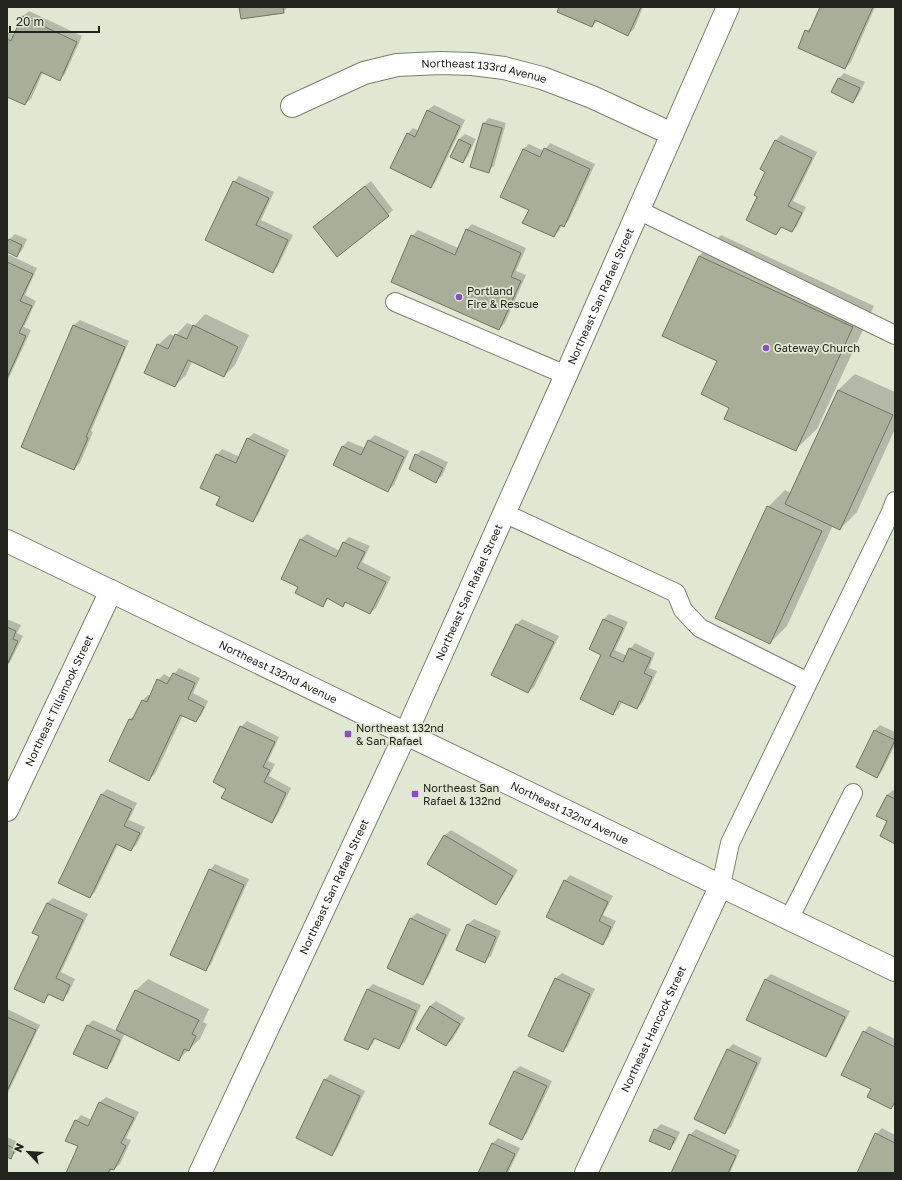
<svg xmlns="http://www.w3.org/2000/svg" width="902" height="1180" viewBox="0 0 902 1180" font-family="'Golos Text',sans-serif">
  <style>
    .shadow { fill: #0003 }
    .building { fill: #a9ae9b; stroke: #707563 }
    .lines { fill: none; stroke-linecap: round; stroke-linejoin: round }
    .service-casing { stroke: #7a7f6d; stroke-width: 20 }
    .minor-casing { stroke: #7a7f6d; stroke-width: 24 }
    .tertiary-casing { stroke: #7a7f6d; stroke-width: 24 }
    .service { stroke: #fff; stroke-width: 18 }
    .minor { stroke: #fff; stroke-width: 22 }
    .tertiary { stroke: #fff; stroke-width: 22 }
    .poi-dot { fill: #864fc7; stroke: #e2e7d3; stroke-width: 1.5 }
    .labels { text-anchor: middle; stroke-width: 3.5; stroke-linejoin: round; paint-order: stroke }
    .street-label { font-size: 11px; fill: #21231c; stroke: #e2e7d3 }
    .poi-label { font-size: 11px; fill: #21231c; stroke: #e2e7d3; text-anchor: start }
  </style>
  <rect width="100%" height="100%" fill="#e2e7d3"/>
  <path class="shadow" d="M 240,7 L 288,7 L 283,12 Z
    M 560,7 L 643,7 L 634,29 L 628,34 L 598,21 L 592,26 Z
    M 821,7 L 875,7 L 851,62 L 845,68 L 806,31 L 813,26 Z
    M 29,11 L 82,36 L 65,74 L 59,80 L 43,72 L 31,99 L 25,104 L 7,96 L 7,34 L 8,32 L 15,35 L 23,16 Z
    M 844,73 L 865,82 L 858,96 L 853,102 L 832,92 L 839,78 Z
    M 434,105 L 465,120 L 436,181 L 431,187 L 407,134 L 413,128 L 419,131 L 428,110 Z
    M 489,118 L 506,123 L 494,166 L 488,171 L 484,123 Z
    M 465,134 L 476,139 L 468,156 L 463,162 L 451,157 L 459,139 Z
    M 781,135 L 817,152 L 793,201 L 806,207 L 797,226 L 792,231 L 783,227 L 776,234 L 758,197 L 766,171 L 762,169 L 776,140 Z
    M 550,143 L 595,164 L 569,220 L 564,226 L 562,225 L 559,231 L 554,236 L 523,149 L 529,144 L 544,151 Z
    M 239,176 L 274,192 L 261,220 L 293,235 L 278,266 L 273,272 L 234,182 Z
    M 371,181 L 393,210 L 388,215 L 320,222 Z
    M 472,224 L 526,248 L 516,271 L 526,275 L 505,323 L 499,329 L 412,236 L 418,230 L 458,248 L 467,229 Z
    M 15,234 L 27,239 L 22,250 L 17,256 L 7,251 L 7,246 L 10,239 Z
    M 721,235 L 874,306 L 817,429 L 795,450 L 731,407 L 718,360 L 699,256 Z
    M 7,254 L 37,268 L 25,295 L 36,301 L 24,327 L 31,330 L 7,382 Z
    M 205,314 L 249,335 L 235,365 L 224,376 L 192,362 L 186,375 L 175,386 L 158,345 L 170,334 L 175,336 L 187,323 L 194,326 Z
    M 80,320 L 129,341 L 91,431 L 93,432 L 80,463 L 74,469 L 22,446 L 74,325 Z
    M 855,374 L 895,392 L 895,429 L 857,512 L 840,529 L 833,525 L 787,626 L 770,643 L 768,507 L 785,490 L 791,493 L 838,390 Z
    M 254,433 L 289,450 L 258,515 L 253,521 L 221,497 L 217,455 L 222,449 L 240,457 L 248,438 Z
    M 375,435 L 409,451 L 394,485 L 388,490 L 334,465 L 343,446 L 348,441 L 365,448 L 369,440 Z
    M 422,450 L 448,462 L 442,476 L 436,481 L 416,455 Z
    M 307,534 L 340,551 L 344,542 L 349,537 L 370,546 L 362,562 L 391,577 L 376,608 L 370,613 L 347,602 L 343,606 L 329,598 L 323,606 L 299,586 L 283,578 L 301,539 Z
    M 609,614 L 628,622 L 615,650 L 627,656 L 630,649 L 635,643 L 655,653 L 649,668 L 657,671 L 643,702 L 637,708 L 622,701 L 619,708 L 613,714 L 602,654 L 590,648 L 604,619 Z
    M 7,619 L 21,625 L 17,633 L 23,636 L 10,662 L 7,666 Z
    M 522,619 L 559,636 L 534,687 L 528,692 L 492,675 L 517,624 Z
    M 179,668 L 200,678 L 193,693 L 208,701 L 201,716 L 195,721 L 183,715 L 155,774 L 149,779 L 110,761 L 130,719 L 136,714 L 143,700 L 148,695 L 151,696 L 158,680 L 164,674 L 171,678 L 174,674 Z
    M 247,721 L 279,737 L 268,761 L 275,764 L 269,776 L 291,788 L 277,816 L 272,822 L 241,727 Z
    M 880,725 L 895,732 L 895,745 L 882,771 L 877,777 L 875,730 Z
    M 107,789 L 137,803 L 129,820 L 145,827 L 137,844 L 131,850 L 118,844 L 95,892 L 90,897 L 101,795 Z
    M 893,790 L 895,791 L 895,842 L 888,821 L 877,816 L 887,795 Z
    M 451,830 L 518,870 L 501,898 L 495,904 L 428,864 L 445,835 Z
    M 215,864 L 249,879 L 211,964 L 206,970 L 210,870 Z
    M 570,875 L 613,896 L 603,915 L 616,921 L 608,938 L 603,943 L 565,881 Z
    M 53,898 L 88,914 L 61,972 L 75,979 L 68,994 L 62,999 L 50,994 L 44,1002 L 40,936 L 47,903 Z
    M 417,913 L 451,929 L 428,978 L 423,983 L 389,967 L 411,918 Z
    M 474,919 L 501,931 L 491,956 L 485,961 L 457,949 L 468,924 Z
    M 562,973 L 595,989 L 568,1046 L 563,1051 L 530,1036 L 556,978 Z
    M 771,974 L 850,1011 L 831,1050 L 826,1056 L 765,980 Z
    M 148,979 L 209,1009 L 203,1022 L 207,1024 L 200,1039 L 179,1059 L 125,1033 L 112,1062 L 106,1068 L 75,1053 L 88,1025 L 93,1020 L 117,1031 L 136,990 Z
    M 373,984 L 421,1005 L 405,1042 L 399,1047 L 376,1037 L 373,1043 L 368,1049 L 367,990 Z
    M 436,1001 L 465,1018 L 452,1040 L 446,1045 L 430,1006 Z
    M 7,1009 L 40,1025 L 7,1095 Z
    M 869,1026 L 895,1039 L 895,1104 L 891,1108 L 872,1089 L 864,1032 Z
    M 733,1044 L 762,1058 L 731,1127 L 725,1133 L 727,1050 Z
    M 520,1066 L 552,1081 L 527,1133 L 522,1138 L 490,1123 L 514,1071 Z
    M 330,1074 L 365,1091 L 337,1149 L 332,1154 L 325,1080 Z
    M 106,1097 L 139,1112 L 126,1138 L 131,1140 L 120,1164 L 114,1169 L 112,1169 L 110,1173 L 67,1173 L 79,1146 L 76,1121 L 81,1115 L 92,1120 L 100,1102 Z
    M 661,1124 L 680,1132 L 675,1143 L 669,1149 L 655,1130 Z
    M 882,1128 L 895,1135 L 895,1173 L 858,1173 L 876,1134 Z
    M 696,1129 L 740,1150 L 730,1173 L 672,1173 L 690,1135 Z
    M 7,1137 L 20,1143 L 16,1152 L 10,1158 L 7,1156 Z
    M 498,1138 L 520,1148 L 508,1173 L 479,1173 L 493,1143 Z"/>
  <path class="building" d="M 239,7 L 283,7 L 284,13 L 241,19 Z
    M 559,7 L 641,7 L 628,36 L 595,20 L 592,27 L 557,12 Z
    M 820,7 L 873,7 L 845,69 L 798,48 L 805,30 L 809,32 Z
    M 22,16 L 77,42 L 60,81 L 41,72 L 25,105 L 7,97 L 7,39 L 11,41 Z
    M 838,78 L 860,88 L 853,103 L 831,92 Z
    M 427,110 L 460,126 L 431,188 L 390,168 L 407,133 L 415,137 Z
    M 483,123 L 502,128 L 489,173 L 470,167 Z
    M 459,139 L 471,145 L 463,163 L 450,157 Z
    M 775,140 L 812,158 L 788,206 L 802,213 L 792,232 L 781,227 L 776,235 L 746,220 L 757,197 L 754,195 L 765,172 L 760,169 Z
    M 544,148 L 590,169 L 564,227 L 560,225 L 554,237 L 522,223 L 529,210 L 500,197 L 523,149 L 540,157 Z
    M 233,181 L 269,198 L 256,225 L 288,240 L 273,273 L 205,240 Z
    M 365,186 L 389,216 L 337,257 L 313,227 Z
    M 466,229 L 521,253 L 511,277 L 521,281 L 499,330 L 391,282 L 411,235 L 455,255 Z
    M 9,239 L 22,245 L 17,257 L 7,252 L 7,243 Z
    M 699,256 L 853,327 L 796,451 L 724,419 L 729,408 L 701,394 L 717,361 L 662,336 Z
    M 7,262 L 33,274 L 20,301 L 32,306 L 19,333 L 26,336 L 7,378 Z
    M 73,325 L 125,347 L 86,437 L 88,438 L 74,470 L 21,447 Z
    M 193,325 L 238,347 L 224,377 L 188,360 L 175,387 L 144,373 L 157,344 L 168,349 L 175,334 L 187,339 Z
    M 838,390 L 893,415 L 840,530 L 785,504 Z
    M 247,438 L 285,456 L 253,522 L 216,505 L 220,497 L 200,488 L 216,454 L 236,463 Z
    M 368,440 L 404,457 L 388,492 L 333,465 L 342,446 L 361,455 Z
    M 415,454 L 443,468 L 436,483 L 409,469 Z
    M 767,506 L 822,531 L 770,644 L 715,618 Z
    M 300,539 L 336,557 L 343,542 L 365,552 L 357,568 L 386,582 L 370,614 L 345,602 L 343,607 L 327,598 L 323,607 L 295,593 L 298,587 L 281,579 Z
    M 603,619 L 623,628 L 610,656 L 623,662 L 629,648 L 651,658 L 644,673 L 652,677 L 637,709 L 619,701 L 613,715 L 580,699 L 601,655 L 589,649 Z
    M 516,624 L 554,642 L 528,693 L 491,675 Z
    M 7,627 L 16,631 L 13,639 L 18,641 L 7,665 Z
    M 173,673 L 195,683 L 188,699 L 204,707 L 196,722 L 180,715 L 149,781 L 109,761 L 129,719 L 132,720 L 142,700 L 147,702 L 157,679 L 167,684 Z
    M 240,726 L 275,742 L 263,767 L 270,770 L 264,782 L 286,793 L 272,823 L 221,798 L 226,789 L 213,782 Z
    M 874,730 L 895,740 L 877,778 L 856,767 Z
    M 101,794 L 132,809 L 124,826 L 140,833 L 131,851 L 116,844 L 90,898 L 58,883 Z
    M 887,795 L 895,799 L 895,844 L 880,836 L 887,821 L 876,816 Z
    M 444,835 L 513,876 L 496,905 L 427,864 Z
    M 209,869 L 244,885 L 206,971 L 170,955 Z
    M 564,880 L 608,902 L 599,921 L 611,927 L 603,945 L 546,917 Z
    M 47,903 L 83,920 L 56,978 L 70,985 L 63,1001 L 48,994 L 44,1003 L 14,989 L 39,936 L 32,933 Z
    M 410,918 L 446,935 L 423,985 L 387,968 Z
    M 467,924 L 496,937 L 485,963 L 456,950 Z
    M 555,978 L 590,994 L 563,1052 L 528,1036 Z
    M 765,979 L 845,1017 L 826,1057 L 746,1020 Z
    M 367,989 L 416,1011 L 399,1049 L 374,1038 L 368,1050 L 344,1040 Z
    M 135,990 L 199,1020 L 192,1034 L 196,1036 L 189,1051 L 184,1049 L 179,1061 L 116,1030 Z
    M 430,1006 L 460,1024 L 446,1046 L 416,1029 Z
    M 7,1017 L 36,1030 L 7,1091 Z
    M 87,1025 L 120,1040 L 107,1069 L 73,1054 Z
    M 863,1031 L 895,1047 L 895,1102 L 891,1109 L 867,1097 L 871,1089 L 841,1075 Z
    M 727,1049 L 757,1063 L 725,1134 L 694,1119 Z
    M 514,1071 L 547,1086 L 522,1140 L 489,1124 Z
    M 324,1079 L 360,1096 L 332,1156 L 296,1138 Z
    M 99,1102 L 134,1118 L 121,1143 L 126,1146 L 114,1170 L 110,1169 L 108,1173 L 66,1173 L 78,1146 L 65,1141 L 75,1120 L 88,1126 Z
    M 654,1129 L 675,1138 L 670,1150 L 649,1141 Z
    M 875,1133 L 895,1143 L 895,1173 L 857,1173 Z
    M 689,1134 L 736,1156 L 728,1173 L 671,1173 Z
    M 492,1143 L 515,1154 L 506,1173 L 478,1173 Z
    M 7,1145 L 15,1149 L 11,1159 L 7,1157 Z"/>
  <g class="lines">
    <defs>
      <path id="service" d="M 638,210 L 895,335
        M 395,302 L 566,375
        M 504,513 L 676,593 L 683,610 L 700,628 L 808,682
        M 721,885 L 730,843 L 890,514 L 895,501
        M 789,919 L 853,793"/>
      <g id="minor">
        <path id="s1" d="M 292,106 L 364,73 L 397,65 L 440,63 L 472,64 L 504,68 L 542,78 L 592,97 L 672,134"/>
        <path id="s2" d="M 7,541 L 895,970"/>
        <path id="s3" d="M 7,810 L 111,591"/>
        <path id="s4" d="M 586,1173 L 721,885"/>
      </g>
      <g id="tertiary">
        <path id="s5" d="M 200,1173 L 406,733 L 566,375 L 728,7"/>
      </g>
    </defs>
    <use href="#service" class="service-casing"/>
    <use href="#minor" class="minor-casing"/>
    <use href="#tertiary" class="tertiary-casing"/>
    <use href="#service" class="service"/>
    <use href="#minor" class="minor"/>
    <use href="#tertiary" class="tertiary"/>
  </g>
  <g class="poi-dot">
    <circle cx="459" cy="297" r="4"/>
    <circle cx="766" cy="348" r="4"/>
    <rect x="344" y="730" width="8" height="8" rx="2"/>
    <rect x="411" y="790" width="8" height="8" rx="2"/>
  </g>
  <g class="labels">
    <g class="street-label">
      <text dy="4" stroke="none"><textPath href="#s1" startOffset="201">Northeast 133rd Avenue</textPath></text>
      <text dy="4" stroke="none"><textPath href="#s5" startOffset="964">Northeast San Rafael Street</textPath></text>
      <text dy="4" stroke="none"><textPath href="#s5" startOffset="640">Northeast San Rafael Street</textPath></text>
      <text dy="4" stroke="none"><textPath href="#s2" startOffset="301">Northeast 132nd Avenue</textPath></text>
      <text dy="4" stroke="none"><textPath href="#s3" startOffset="121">Northeast Tillamook Street</textPath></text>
      <text dy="4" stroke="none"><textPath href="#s2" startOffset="625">Northeast 132nd Avenue</textPath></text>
      <text dy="4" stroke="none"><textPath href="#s5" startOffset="316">Northeast San Rafael Street</textPath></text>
      <text dy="4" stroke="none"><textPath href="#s4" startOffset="159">Northeast Hancock Street</textPath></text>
    </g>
    <g class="poi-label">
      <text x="467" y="295">Portland<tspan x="467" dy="13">Fire &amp; Rescue</tspan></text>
      <text x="774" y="352">Gateway Church</text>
      <text x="356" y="732">Northeast 132nd<tspan x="356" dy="13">&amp; San Rafael</tspan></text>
      <text x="423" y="792">Northeast San<tspan x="423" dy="13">Rafael &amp; 132nd</tspan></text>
    </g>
  </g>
  <rect width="902" height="1180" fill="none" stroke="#21231c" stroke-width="16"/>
  <g transform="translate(28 1152) rotate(295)" stroke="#e2e7d3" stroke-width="3" paint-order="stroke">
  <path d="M0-3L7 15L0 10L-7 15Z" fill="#21231c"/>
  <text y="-6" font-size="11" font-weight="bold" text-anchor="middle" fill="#21231c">N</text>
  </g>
  <path d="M10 26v6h89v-6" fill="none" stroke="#21231c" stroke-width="2"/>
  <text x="16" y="26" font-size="12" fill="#21231c" stroke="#e2e7d3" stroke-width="3" paint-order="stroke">20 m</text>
</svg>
